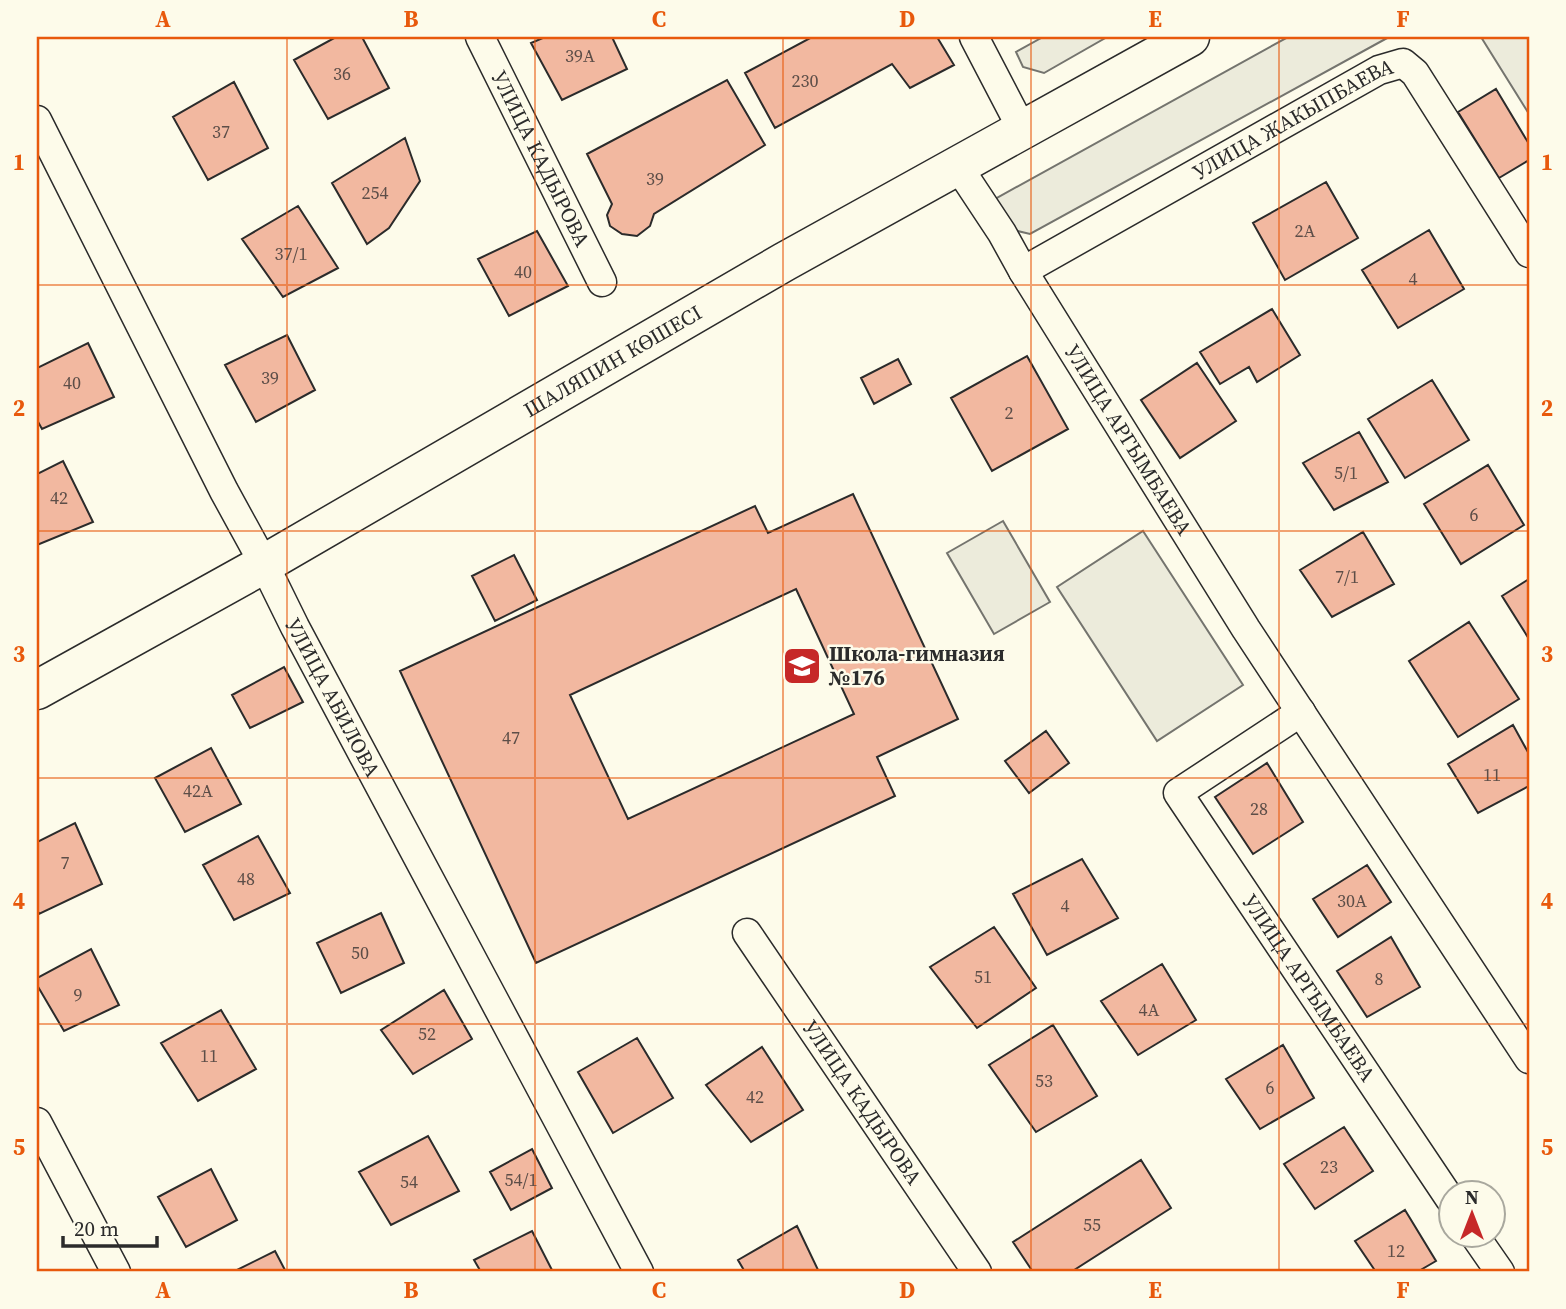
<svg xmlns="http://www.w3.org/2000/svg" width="1566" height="1309" viewBox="0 0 1566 1309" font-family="'Source Serif 4',serif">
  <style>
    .green { fill: #ecebdb; stroke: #74746e; stroke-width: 2 }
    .building { fill: #f2b8a0; stroke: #2b2b2b; stroke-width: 2; fill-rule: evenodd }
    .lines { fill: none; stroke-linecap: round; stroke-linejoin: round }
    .street-casing { stroke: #2b2b2b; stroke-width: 31 }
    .secondary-casing { stroke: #2b2b2b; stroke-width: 41 }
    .street { stroke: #fdfbea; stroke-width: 28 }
    .secondary { stroke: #fdfbea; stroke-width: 38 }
    .grid { fill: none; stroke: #e8590c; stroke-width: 2; stroke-opacity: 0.55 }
    .labels { text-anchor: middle; stroke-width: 5; stroke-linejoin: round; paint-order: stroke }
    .number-label { font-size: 18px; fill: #5d4e48 }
    .street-label { font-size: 21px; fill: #2b2b2b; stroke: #fdfbea }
    .poi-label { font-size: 21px; font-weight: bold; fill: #2b2b2b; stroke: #fdfbea; text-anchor: start }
    .neatline { fill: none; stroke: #e8590c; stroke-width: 2.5 }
    .grid-label { font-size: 23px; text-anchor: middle; font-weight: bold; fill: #e8590c }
  </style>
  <rect width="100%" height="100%" fill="#fdfbea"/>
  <path class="green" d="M 1043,37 L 1107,37 L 1044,73 L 1023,67 L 1016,52 Z
    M 1288,37 L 1389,37 L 1030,234 L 997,226 L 984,205 Z
    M 1481,37 L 1529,37 L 1529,114 Z
    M 1003,521 L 1050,602 L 994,634 L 947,553 Z
    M 1143,531 L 1243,685 L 1157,741 L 1057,587 Z"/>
  <path class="building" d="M 336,37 L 362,37 L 389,88 L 328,119 L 294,60 Z
    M 545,37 L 612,37 L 627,69 L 562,100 L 531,43 Z
    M 812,37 L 937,37 L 954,65 L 910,88 L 892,64 L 775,128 L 745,73 Z
    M 727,80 L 765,145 L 654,214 L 650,226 L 637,236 L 622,234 L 610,226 L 607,215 L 612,204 L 587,154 Z
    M 234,82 L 268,148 L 208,180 L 173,117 Z
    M 1496,89 L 1529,144 L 1529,160 L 1499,178 L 1458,112 Z
    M 405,138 L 420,181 L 389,228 L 367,244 L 332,183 Z
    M 1326,182 L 1358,238 L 1285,280 L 1253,223 Z
    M 298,206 L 338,268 L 283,297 L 242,239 Z
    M 1429,230 L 1464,289 L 1398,328 L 1362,270 Z
    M 537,231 L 568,286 L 509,316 L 478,259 Z
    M 1272,309 L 1300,355 L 1257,382 L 1249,367 L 1220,384 L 1200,352 Z
    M 287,335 L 315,390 L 256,422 L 225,365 Z
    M 88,343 L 114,397 L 42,429 L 37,420 L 37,368 Z
    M 1027,356 L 1068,429 L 992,471 L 951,398 Z
    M 898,359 L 911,384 L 874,404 L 861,378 Z
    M 1197,363 L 1236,421 L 1180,458 L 1141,400 Z
    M 1432,380 L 1469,440 L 1405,478 L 1368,419 Z
    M 1359,432 L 1388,482 L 1334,510 L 1303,463 Z
    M 63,461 L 93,522 L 37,545 L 37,474 Z
    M 1488,465 L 1524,525 L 1461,564 L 1424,504 Z
    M 853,494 L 958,719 L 877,757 L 895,796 L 536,963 L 400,671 L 755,506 L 768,533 ZM 796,589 L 854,714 L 628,819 L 570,695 Z
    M 1363,532 L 1394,584 L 1332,617 L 1300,570 Z
    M 514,555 L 537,600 L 495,621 L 472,576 Z
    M 1529,579 L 1529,639 L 1502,596 Z
    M 1469,622 L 1519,699 L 1458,737 L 1409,661 Z
    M 284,667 L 303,702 L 250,728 L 232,695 Z
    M 1513,725 L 1529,754 L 1529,786 L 1478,813 L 1448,764 Z
    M 1046,731 L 1069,763 L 1029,793 L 1005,761 Z
    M 211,748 L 241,804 L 185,832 L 155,778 Z
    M 1267,763 L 1303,822 L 1253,854 L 1215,797 Z
    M 75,823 L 102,884 L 39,914 L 37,909 L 37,842 Z
    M 258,836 L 290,893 L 234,920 L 203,865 Z
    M 1082,859 L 1118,918 L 1047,955 L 1013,894 Z
    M 1367,865 L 1391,902 L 1338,937 L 1313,899 Z
    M 381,913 L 404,963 L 341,993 L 317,943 Z
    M 994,927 L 1036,988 L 977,1028 L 930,967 Z
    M 1391,937 L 1420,987 L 1367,1017 L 1337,971 Z
    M 91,949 L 119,1005 L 64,1031 L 37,985 L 37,978 Z
    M 1162,964 L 1196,1020 L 1138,1055 L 1101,1001 Z
    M 444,990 L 472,1039 L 413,1074 L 381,1030 Z
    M 221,1010 L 256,1069 L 198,1101 L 161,1043 Z
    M 1053,1025 L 1097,1096 L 1036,1132 L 989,1065 Z
    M 637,1038 L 673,1098 L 613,1133 L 578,1072 Z
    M 1283,1045 L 1314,1098 L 1260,1129 L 1226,1079 Z
    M 762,1047 L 803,1110 L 751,1142 L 706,1085 Z
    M 1344,1127 L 1373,1171 L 1315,1209 L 1284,1164 Z
    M 428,1136 L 459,1191 L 391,1225 L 359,1172 Z
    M 532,1149 L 552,1188 L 511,1210 L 490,1172 Z
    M 1141,1160 L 1171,1208 L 1071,1272 L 1033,1272 L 1013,1242 Z
    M 211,1169 L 237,1220 L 186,1247 L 158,1197 Z
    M 1405,1210 L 1436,1261 L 1417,1272 L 1376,1272 L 1355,1241 Z
    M 797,1226 L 819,1272 L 745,1272 L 738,1260 Z
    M 532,1231 L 553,1272 L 481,1272 L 474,1260 Z
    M 275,1251 L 286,1272 L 233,1272 Z"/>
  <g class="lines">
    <defs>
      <g id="street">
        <path id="s1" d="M 480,37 L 602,282"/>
        <path d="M 974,37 L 1022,129"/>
        <path id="s2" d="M 37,120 L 224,491 L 264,564 L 295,627 L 639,1272"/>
        <path id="s3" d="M 957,165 L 1002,233 L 1023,271 L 1246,629 L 1529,1059"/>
        <path id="s4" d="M 1023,271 L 1379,70 L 1403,63 L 1415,73 L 1529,253"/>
        <path id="s5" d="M 1301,712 L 1178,793 L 1450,1199"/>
        <path id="s6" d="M 747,933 L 977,1272"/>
        <path d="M 37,1122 L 116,1272"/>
        <path d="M 1475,1236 L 1500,1272"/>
      </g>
      <g id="secondary">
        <path id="s7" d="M 37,690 L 264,564 L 784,262 L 1190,37"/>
      </g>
    </defs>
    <use href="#street" class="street-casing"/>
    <use href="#secondary" class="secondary-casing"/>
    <use href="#street" class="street"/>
    <use href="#secondary" class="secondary"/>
  </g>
  <path class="grid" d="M 287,37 L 287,1272M 535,37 L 535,1272M 783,37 L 783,1272M 1031,37 L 1031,1272M 1279,37 L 1279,1272M 37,285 L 1529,285M 37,531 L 1529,531M 37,778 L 1529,778M 37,1024 L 1529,1024"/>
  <defs>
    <symbol id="school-square" viewBox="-11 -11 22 22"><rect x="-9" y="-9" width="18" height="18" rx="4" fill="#c62828" stroke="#fdfbea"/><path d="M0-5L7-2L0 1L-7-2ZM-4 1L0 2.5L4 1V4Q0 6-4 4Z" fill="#fff"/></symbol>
  </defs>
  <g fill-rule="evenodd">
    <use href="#school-square" x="780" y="644" width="44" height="44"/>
  </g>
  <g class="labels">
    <g class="number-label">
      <text x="580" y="62">39А</text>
      <text x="342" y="80">36</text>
      <text x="805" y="87">230</text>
      <text x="221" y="138">37</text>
      <text x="655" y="185">39</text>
      <text x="375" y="199">254</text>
      <text x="1305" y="237">2А</text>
      <text x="291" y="260">37/1</text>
      <text x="523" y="278">40</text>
      <text x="1413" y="285">4</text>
      <text x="270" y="384">39</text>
      <text x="72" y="389">40</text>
      <text x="1009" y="419">2</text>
      <text x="1346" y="479">5/1</text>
      <text x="59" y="504">42</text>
      <text x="1474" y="521">6</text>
      <text x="1347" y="583">7/1</text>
      <text x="511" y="744">47</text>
      <text x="1492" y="781">11</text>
      <text x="198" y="797">42А</text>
      <text x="1259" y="815">28</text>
      <text x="65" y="869">7</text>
      <text x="246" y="885">48</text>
      <text x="1352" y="907">30А</text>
      <text x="1065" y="912">4</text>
      <text x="360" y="959">50</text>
      <text x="983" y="983">51</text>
      <text x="1379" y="985">8</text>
      <text x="78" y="1001">9</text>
      <text x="1149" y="1016">4А</text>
      <text x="427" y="1040">52</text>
      <text x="209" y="1062">11</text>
      <text x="1044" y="1087">53</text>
      <text x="1270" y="1094">6</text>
      <text x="755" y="1103">42</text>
      <text x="1329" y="1173">23</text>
      <text x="521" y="1186">54/1</text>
      <text x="409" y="1188">54</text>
      <text x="1092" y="1231">55</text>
      <text x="1396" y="1257">12</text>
    </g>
    <g class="street-label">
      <text dy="7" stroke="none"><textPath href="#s4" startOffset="310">УЛИЦА ЖАКЫПБАЕВА</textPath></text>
      <text dy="7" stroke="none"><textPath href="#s1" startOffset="136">УЛИЦА КАДЫРОВА</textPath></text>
      <text dy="7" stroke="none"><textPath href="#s7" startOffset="663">ШАЛЯПИН КӨШЕСІ</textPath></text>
      <text dy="7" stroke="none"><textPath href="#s3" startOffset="324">УЛИЦА АРГЫМБАЕВА</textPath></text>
      <text dy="7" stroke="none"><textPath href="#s2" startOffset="649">УЛИЦА АБИЛОВА</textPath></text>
      <text dy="7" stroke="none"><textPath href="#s5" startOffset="382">УЛИЦА АРГЫМБАЕВА</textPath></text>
      <text dy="7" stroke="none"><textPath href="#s6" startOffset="205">УЛИЦА КАДЫРОВА</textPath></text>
    </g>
    <g class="poi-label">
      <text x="829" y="661">Школа-гимназия<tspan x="829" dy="24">№176</tspan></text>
    </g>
  </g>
  <rect width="1566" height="1309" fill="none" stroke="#fdfbea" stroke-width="77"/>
  <g transform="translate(1472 1214)"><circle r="33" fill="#fdfbea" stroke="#a9a89e" stroke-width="2"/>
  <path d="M0-5L12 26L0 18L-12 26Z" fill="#c62828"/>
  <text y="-10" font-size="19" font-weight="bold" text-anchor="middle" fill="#2b2b2b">N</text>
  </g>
  <path d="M63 1236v10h94v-10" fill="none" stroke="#2b2b2b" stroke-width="3.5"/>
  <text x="74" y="1236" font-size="21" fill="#2b2b2b" stroke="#fdfbea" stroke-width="5" paint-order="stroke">20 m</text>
  <rect x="38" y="38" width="1490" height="1232" class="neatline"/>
  <g class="grid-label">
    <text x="163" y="27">A</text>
    <text x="411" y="27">B</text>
    <text x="659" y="27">C</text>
    <text x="907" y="27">D</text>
    <text x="1155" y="27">E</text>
    <text x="1403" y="27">F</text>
    <text x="19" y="170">1</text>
    <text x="1547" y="170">1</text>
    <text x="19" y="416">2</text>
    <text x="1547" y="416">2</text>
    <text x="19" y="662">3</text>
    <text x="1547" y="662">3</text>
    <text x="19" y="909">4</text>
    <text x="1547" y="909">4</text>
    <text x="19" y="1155">5</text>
    <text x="1547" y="1155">5</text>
    <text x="163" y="1298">A</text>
    <text x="411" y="1298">B</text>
    <text x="659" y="1298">C</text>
    <text x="907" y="1298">D</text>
    <text x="1155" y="1298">E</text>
    <text x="1403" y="1298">F</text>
  </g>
</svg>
